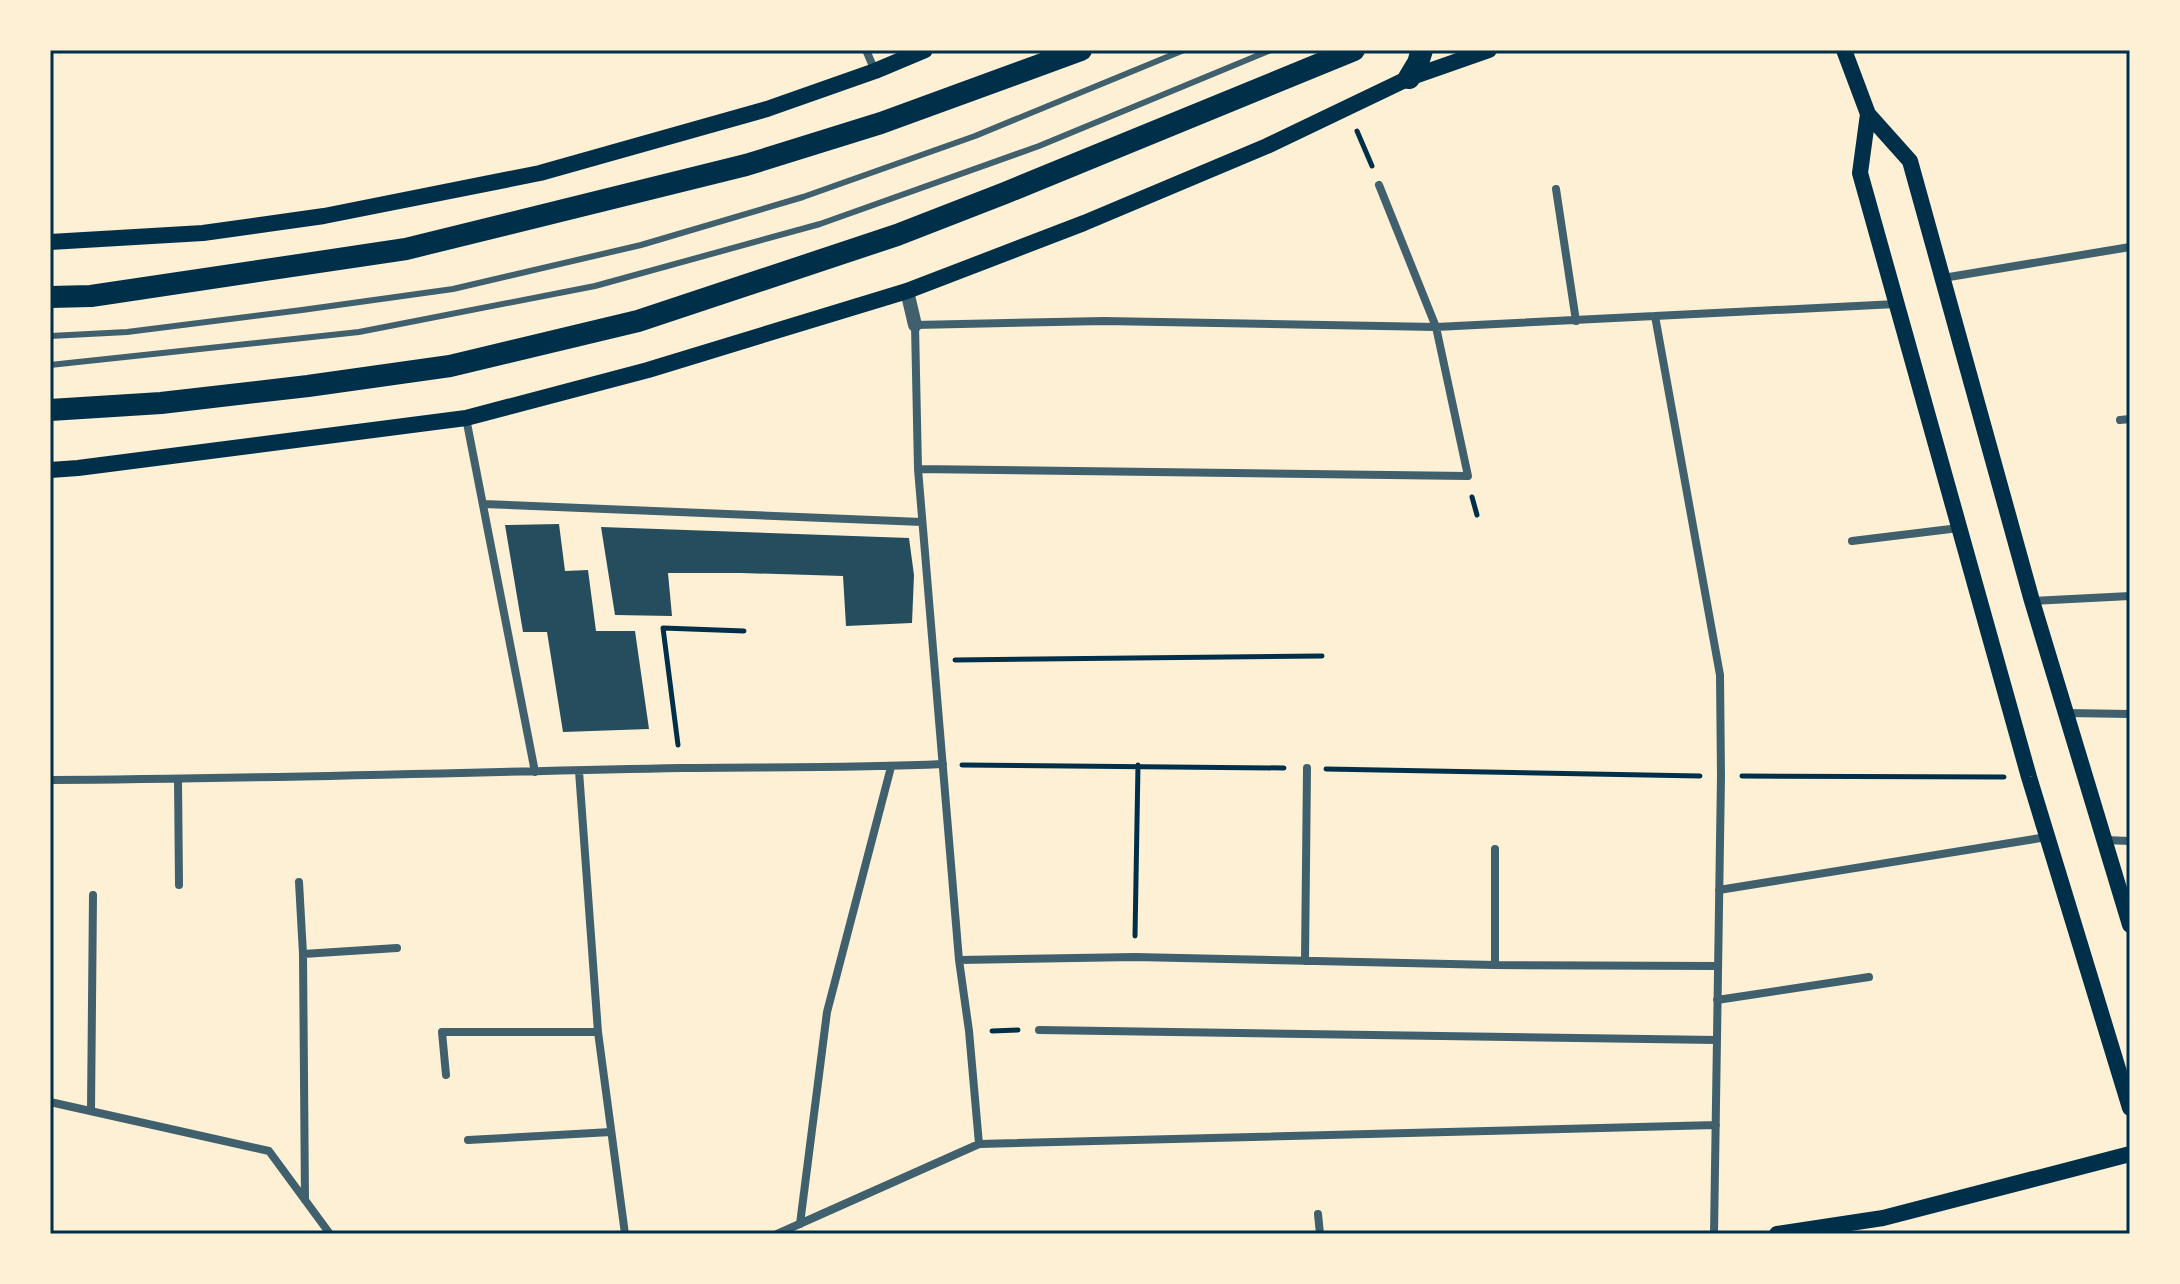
<svg xmlns="http://www.w3.org/2000/svg" width="2180" height="1284" viewBox="0 0 2180 1284" font-family="'Nunito Sans',sans-serif">
  <style>
    .building { fill: #264d5e }
    .lines { fill: none; stroke-linecap: round; stroke-linejoin: round }
    .path { stroke: #003049; stroke-width: 5 }
    .service { stroke: #3f606c; stroke-width: 6 }
    .minor { stroke: #3f606c; stroke-width: 8 }
    .tertiary { stroke: #3f606c; stroke-width: 14 }
    .secondary { stroke: #003049; stroke-width: 16 }
    .trunk { stroke: #003049; stroke-width: 22 }
    .neatline { fill: none; stroke: #003049; stroke-width: 3 }
  </style>
  <rect width="100%" height="100%" fill="#fdf0d5"/>
  <path class="building" d="M 559,524 L 565,571 L 588,570 L 596,631 L 635,631 L 649,729 L 563,732 L 547,632 L 523,632 L 505,525 Z
    M 601,527 L 909,538 L 914,575 L 912,623 L 846,626 L 843,576 L 741,573 L 668,573 L 672,616 L 615,615 Z"/>
  <g class="lines">
    <path class="path" d="M 1357,131 L 1372,166
      M 1472,497 L 1477,515
      M 955,660 L 1322,656
      M 678,745 L 663,628 L 744,631
      M 962,765 L 1284,768
      M 1326,769 L 1700,776
      M 1742,776 L 2004,777
      M 1135,936 L 1138,765
      M 992,1031 L 1018,1030"/>
    <path class="service" d="M 50,336 L 127,332 L 302,310 L 453,289 L 641,245 L 803,197 L 975,136 L 1184,50
      M 50,365 L 359,332 L 595,286 L 820,224 L 1039,146 L 1271,50"/>
    <path class="minor" d="M 866,50 L 875,71
      M 1556,189 L 1576,321
      M 1943,278 L 2130,247
      M 1655,316 L 1720,675 L 1721,776 L 1714,1234
      M 466,418 L 535,772
      M 2120,420 L 2130,419
      M 918,469 L 1468,476 L 1436,327 L 1379,185
      M 483,504 L 922,522
      M 1852,541 L 1959,528
      M 2032,601 L 2130,596
      M 2067,713 L 2130,714
      M 579,771 L 598,1032 L 625,1234
      M 178,779 L 179,885
      M 50,780 C 261,779 471,772 682,768 C 769,767 856,768 943,764
      M 2104,840 L 2130,841
      M 299,882 L 303,954 L 305,1200
      M 1719,890 L 2047,837
      M 303,954 L 397,948
      M 959,960 L 1135,957 L 1495,965 L 1718,966
      M 1305,961 L 1307,768
      M 1495,965 L 1495,849
      M 1717,1000 L 1869,977
      M 1039,1030 L 1717,1040
      M 446,1075 L 442,1032 L 598,1032
      M 50,1102 L 269,1151 L 330,1234
      M 91,1111 L 93,895
      M 468,1140 L 611,1132
      M 979,1144 L 969,1031 L 959,960 L 918,469 L 915,325 L 1104,321 L 1436,327 L 1896,304
      M 1318,1214 L 1320,1234
      M 800,1224 L 827,1012 L 891,767
      M 777,1234 L 979,1144 L 1716,1125"/>
    <path class="tertiary" d="M 907,291 L 915,325"/>
    <path class="secondary" d="M 1844,50 L 1868,114 L 1910,161 L 2032,601 L 2130,925
      M 1868,114 L 1860,173 L 2029,777 L 2130,1108
      M 50,242 L 203,233 L 324,216 L 540,173 L 767,109 L 875,71 L 925,50
      M 50,470 L 78,468 L 466,418 L 648,370 L 907,291 L 1084,223 L 1267,146 L 1409,78 L 1489,50
      M 1777,1234 L 1883,1218 L 2130,1154"/>
    <path class="trunk" d="M 1409,78 L 1418,63 L 1422,50
      M 50,297 L 91,296 L 406,249 L 746,165 L 881,123 L 1081,50
      M 50,410 L 161,403 L 308,386 L 450,366 L 638,321 L 897,235 L 1005,193 L 1354,50"/>
  </g>
  <rect width="2180" height="1284" fill="none" stroke="#fdf0d5" stroke-width="104"/>
  <rect x="52" y="52" width="2076" height="1180" class="neatline"/>
</svg>
